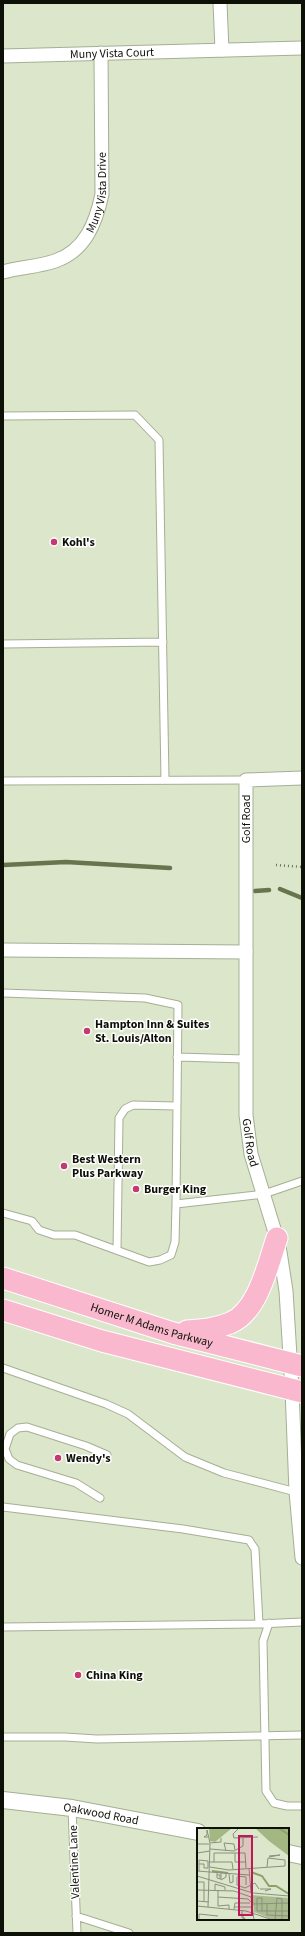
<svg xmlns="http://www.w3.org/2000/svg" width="305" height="1936" viewBox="0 0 305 1936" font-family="'Source Sans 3',sans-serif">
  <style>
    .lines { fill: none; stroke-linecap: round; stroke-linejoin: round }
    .stream { stroke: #67754e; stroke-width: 4.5 }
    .service-casing { stroke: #a5af95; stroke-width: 9 }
    .minor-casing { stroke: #a5af95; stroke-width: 15 }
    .tertiary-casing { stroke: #a5af95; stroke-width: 18 }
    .primary-casing { stroke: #fff; stroke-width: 23 }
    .path { stroke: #6d7362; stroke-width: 2.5; stroke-dasharray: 1 3; stroke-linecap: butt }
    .service { stroke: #fff; stroke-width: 7 }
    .minor { stroke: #fff; stroke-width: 13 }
    .tertiary { stroke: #fff; stroke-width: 16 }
    .primary { stroke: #fab8ce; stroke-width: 21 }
    .poi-dot { fill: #c33971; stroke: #fff; stroke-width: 1.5 }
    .labels { text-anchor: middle; stroke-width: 3; stroke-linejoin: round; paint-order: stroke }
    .street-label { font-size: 12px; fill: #0d1007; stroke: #fff }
    .poi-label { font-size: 12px; font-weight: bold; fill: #0d1007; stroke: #fff; text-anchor: start }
    .inset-river { fill: none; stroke: #8da06c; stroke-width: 2 }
    .inset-road { fill: none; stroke: #89907d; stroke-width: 1 }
    .view { fill: #c2185b; fill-opacity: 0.15; stroke: #c2185b; stroke-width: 2 }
    .inset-edge { fill: none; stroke: #0d1007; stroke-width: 2 }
  </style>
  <rect width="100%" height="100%" fill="#dce6cb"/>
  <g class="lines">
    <path class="stream" d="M 3,865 L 66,862 L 170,868
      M 280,889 L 302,898
      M 255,891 L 269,890"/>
    <defs>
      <path id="service" d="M 3,416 L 135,415 L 159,440 L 165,780
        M 3,644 L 163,642
        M 3,781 L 246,780
        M 3,993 L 145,998 L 178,1005 L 176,1204
        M 177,1057 L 245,1059
        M 3,1213 L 32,1221 L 39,1230 L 54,1235 L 75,1235 L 149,1262 L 160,1260 L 171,1255 L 175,1242 L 176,1204 L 264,1194 L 302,1181
        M 117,1250 L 119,1118 L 125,1109 L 133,1105 L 176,1106
        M 3,1368 L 106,1404 L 128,1414 L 185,1457 L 224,1473 L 296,1492
        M 100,1498 L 76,1483 L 17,1465 L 9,1459 L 5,1449 L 10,1434 L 18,1428 L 27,1427 L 86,1446 L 107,1455
        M 3,1507 L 183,1529 L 249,1540 L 255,1549 L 259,1624 L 302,1622
        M 269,1623 L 263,1641 L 266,1791 L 274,1803 L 287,1806 L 302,1806
        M 3,1627 L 259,1624
        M 3,1737 L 65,1737 L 97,1739 L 302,1735
        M 72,1808 L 77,1933
        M 76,1916 L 129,1933"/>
      <g id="minor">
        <path d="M 220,3 L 222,50"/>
        <path id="s1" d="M 3,56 L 302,48"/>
        <path id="s2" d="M 3,272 C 20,267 38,267 55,261 C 85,251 96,223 102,194 L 101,53"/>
        <path id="s3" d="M 302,778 L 246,780 L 246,1115 L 251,1154 L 274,1229 L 280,1252 L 286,1291 L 292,1389 L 296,1492 L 302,1558"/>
        <path d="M 3,950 L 246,952"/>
      </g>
      <g id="tertiary">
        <path id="s4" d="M 3,1800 L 72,1808 L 198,1832"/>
        <path d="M 288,1853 L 302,1856"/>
      </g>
      <g id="primary">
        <path id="s5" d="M 3,1278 L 173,1333 L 302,1366"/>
        <path d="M 3,1310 L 102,1341 L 302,1392"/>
        <path d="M 187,1331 C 202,1330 216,1329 230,1323 C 258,1312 268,1264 277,1238"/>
      </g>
    </defs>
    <use href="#service" class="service-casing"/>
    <use href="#minor" class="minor-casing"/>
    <use href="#tertiary" class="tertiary-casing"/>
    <use href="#primary" class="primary-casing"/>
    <path class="path" d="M 276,865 L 302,867"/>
    <use href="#service" class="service"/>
    <use href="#minor" class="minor"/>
    <use href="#tertiary" class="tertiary"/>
    <use href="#primary" class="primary"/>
  </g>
  <g class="poi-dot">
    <circle cx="54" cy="542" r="4"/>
    <circle cx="87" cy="1031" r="4"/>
    <circle cx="64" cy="1166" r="4"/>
    <circle cx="136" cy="1189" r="4"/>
    <circle cx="58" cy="1458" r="4"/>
    <circle cx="78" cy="1675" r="4"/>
  </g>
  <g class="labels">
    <g class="street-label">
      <text dy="4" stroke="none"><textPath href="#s1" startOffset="109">Muny Vista Court</textPath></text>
      <text dy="4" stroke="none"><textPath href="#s2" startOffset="140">Muny Vista Drive</textPath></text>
      <text transform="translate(246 819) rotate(-90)" y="4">Golf Road</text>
      <text dy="4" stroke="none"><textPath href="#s3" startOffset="419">Golf Road</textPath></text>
      <text dy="4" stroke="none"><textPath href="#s5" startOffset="156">Homer M Adams Parkway</textPath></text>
      <text dy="4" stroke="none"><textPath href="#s4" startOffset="99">Oakwood Road</textPath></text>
      <text transform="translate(74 1862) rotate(-92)" y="4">Valentine Lane</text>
    </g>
    <g class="poi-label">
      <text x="62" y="546">Kohl's</text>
      <text x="95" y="1028">Hampton Inn &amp; Suites<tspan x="95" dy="14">St. Louis/Alton</tspan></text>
      <text x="72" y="1163">Best Western<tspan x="72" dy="14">Plus Parkway</tspan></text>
      <text x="144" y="1193">Burger King</text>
      <text x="66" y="1462">Wendy's</text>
      <text x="86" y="1679">China King</text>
    </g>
  </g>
  <g transform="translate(197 1828)">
    <rect width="92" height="92" fill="#dce6cb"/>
    <path d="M 12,0 L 31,1 L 35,0 L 18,14 L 13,13 ZM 58,0 L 92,0 L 92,28 L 72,13 Z" fill="#a3b782"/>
    <path d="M 55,67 L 92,70 L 92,92 L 77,92 L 57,84 Z" fill="#aabc8d"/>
    <path class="inset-river" d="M 82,0 L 92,7M 15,43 L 31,45M 54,44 L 65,48 L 72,58 L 79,58 L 92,66"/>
    <path class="inset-road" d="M 42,0 L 36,6 L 37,10 L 61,9M 11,9 L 7,9 L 10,7 L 10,2 L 13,15 L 24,14 L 24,10M 0,16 L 13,16 L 11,79M 13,21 L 37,23 L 46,18 L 46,10M 29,23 L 27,15 L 37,16 L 38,22M 0,25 L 13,23M 38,25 L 38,34 L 49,34M 72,29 L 83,27 L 72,28M 13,34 L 35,34 L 36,41M 17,34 L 17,25 L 48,25 L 49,40M 2,36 L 7,36 L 7,40 L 11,40 L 11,37M 13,39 L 32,42 L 88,38 L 88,32 L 71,30 L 70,39M 52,40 L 54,65M 0,43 L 52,47M 2,43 L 2,32 L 11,33 L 11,37M 24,45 L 24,52 L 29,49 L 29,46M 32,46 L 33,55 L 36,54 L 36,47M 20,47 L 23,47 L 23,51 L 20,50 L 20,45M 0,48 L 56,65 L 92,68M 40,48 L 49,49 L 49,57M 40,49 L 40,57 L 48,60 L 58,55 L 62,61M 0,54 L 7,54 L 7,74M 63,61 L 74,61 L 68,63M 0,62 L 37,63 L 54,69M 18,62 L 18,56 L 28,59 L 28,62M 21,62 L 21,78 L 32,77 L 32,81M 21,69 L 51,71 L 55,75M 54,69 L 57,92M 0,73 L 12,74M 70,75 L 70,88M 55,76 L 92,75M 0,78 L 49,83 L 76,92M 37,79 L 55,79M 37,81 L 38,75 L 53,75M 45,82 L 45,90 L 46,90 L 48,91 L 45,87M 65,83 L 65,70 L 60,70 L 60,83 L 92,83M 71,87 L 92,88M 2,92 L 2,86 L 21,88M 78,92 L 80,70 L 85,71 L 85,92"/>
    <path class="view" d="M 42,8 L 55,8 L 55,87 L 42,87 Z"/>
    <rect width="92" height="92" class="inset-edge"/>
  </g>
  <rect width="305" height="1936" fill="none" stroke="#0d1007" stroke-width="8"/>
</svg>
